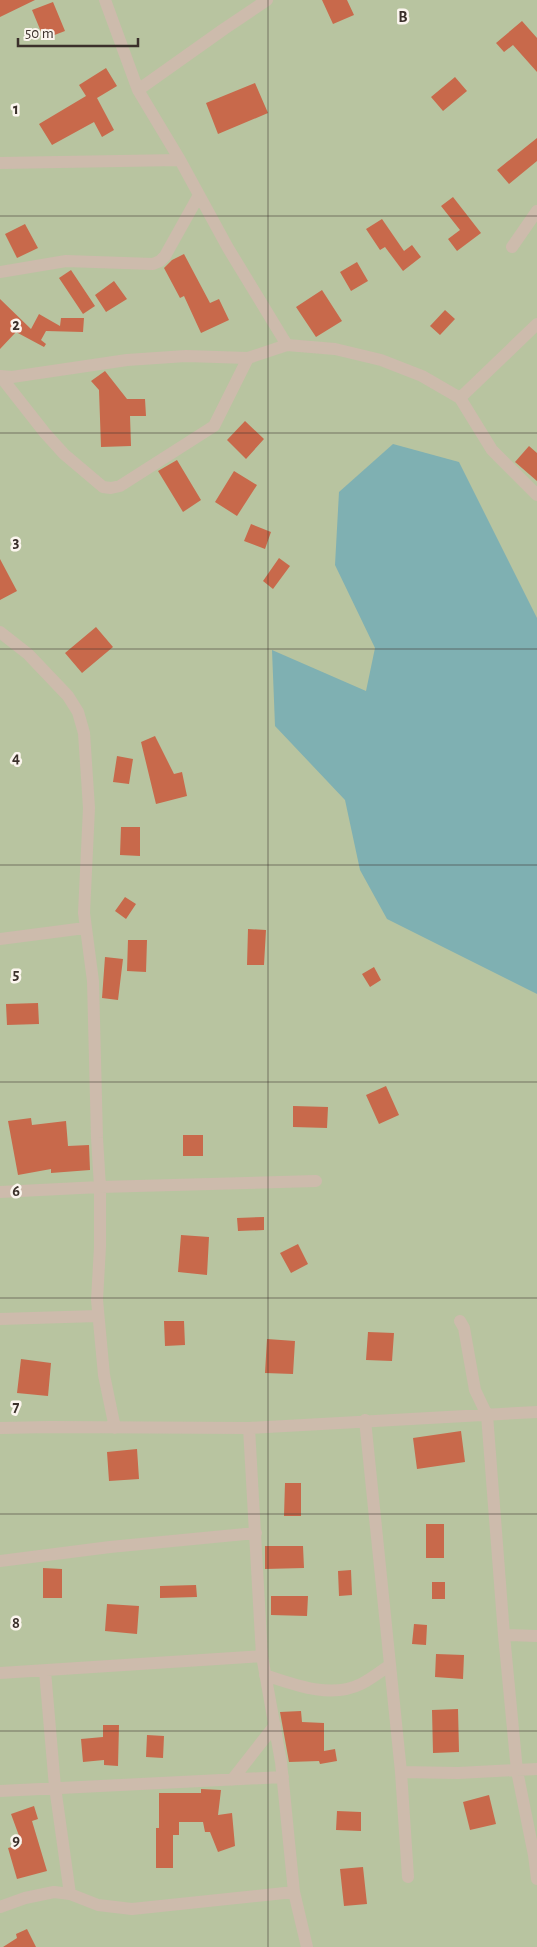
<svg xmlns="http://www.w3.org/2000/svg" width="537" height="1947" viewBox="0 0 537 1947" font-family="'Alegreya Sans',sans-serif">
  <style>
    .green { fill: #b8c4a0 }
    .water { fill: #7fb0b2 }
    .building { fill: #c8694b }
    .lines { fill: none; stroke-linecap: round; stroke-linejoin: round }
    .minor { stroke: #cdbbac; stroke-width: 12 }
    .grid { fill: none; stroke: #3b302b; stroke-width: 1; stroke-opacity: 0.55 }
    .grid-label { font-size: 16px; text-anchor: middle; font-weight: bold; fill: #3b302b; stroke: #fbf5ee; stroke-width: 5; stroke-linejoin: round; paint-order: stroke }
  </style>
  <rect width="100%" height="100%" fill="#f4ebe1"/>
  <path class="green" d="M 0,0 L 537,0 L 537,1947 L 0,1947 Z"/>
  <path class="water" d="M 393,444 L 459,462 L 537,618 L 537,994 L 387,919 L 360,870 L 345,800 L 275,726 L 272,650 L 366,691 L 375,648 L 335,565 L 339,492 Z"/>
  <path class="building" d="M 0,0 L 35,0 L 0,17 Z
    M 322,0 L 347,0 L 354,15 L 333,24 Z
    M 53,2 L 65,31 L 44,39 L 32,10 Z
    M 522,21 L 537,38 L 537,72 L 513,45 L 504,52 L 496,43 Z
    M 106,68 L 117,86 L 97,98 L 114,130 L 102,137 L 94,122 L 52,145 L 39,124 L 86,96 L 79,85 Z
    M 455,77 L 467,91 L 443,111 L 431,97 Z
    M 255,83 L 268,113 L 218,134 L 206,103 Z
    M 537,138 L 537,161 L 509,184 L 497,170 Z
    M 453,197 L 481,233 L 457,251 L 448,239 L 460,230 L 441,206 Z
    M 382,219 L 404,251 L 412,245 L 421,257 L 403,271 L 385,247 L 380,250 L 366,229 Z
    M 25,224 L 38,248 L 17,258 L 5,234 Z
    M 184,254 L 210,303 L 219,299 L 229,320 L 201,333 L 184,296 L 180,298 L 164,268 L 172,260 Z
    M 357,262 L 368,281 L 351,291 L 340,272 Z
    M 71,270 L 95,306 L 83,314 L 59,278 Z
    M 114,281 L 127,299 L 106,312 L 95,295 Z
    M 322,290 L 342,321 L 316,337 L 296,307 Z
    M 0,299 L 31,329 L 39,314 L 60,326 L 61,318 L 84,318 L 83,332 L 46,331 L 41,340 L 46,344 L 44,347 L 16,332 L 0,349 Z
    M 445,310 L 455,319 L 440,335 L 430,326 Z
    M 105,371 L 127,399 L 145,399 L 146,416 L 130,416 L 131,446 L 101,447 L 99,390 L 91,381 Z
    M 245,421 L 264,439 L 246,459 L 227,440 Z
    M 529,446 L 537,453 L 537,481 L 515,462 Z
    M 177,460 L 201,500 L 183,512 L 158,471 Z
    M 234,471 L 257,485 L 237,516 L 215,502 Z
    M 251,524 L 271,532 L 265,549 L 244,541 Z
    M 279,558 L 290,566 L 273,589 L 263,581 Z
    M 0,559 L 17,591 L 0,600 Z
    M 96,627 L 113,647 L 82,673 L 65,653 Z
    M 155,736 L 174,774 L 182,772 L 187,796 L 156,804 L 141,742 Z
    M 117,756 L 133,759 L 129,784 L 113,782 Z
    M 121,827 L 140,827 L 140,856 L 120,855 Z
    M 125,897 L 136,904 L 126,919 L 115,911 Z
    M 248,929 L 266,930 L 264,965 L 247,965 Z
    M 128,940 L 147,940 L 146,972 L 127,971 Z
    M 105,957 L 123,959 L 118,1000 L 102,998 Z
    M 374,967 L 381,980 L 370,987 L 362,974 Z
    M 38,1003 L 39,1024 L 7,1025 L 6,1004 Z
    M 386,1086 L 399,1115 L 379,1124 L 366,1095 Z
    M 293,1106 L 328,1107 L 327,1128 L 293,1127 Z
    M 31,1118 L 32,1125 L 66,1121 L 68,1146 L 89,1145 L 90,1170 L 51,1173 L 51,1169 L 18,1175 L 8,1121 Z
    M 183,1135 L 203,1135 L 203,1156 L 183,1156 Z
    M 264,1217 L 264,1230 L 238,1231 L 237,1218 Z
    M 181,1235 L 209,1237 L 207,1275 L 178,1272 Z
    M 298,1244 L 308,1264 L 291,1273 L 280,1253 Z
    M 164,1321 L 184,1321 L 185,1345 L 165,1346 Z
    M 368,1332 L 394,1333 L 392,1361 L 366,1360 Z
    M 267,1339 L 295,1341 L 293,1374 L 265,1373 Z
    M 21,1359 L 51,1363 L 48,1396 L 17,1393 Z
    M 461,1431 L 465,1462 L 417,1469 L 413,1438 Z
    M 137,1449 L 139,1479 L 109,1481 L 107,1452 Z
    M 285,1483 L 301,1483 L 301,1516 L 284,1516 Z
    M 426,1524 L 444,1524 L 444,1558 L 426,1558 Z
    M 265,1546 L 303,1546 L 304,1568 L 265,1569 Z
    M 43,1568 L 62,1569 L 62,1598 L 43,1598 Z
    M 351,1570 L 352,1595 L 339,1596 L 338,1571 Z
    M 432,1582 L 445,1582 L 445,1599 L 432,1599 Z
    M 196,1585 L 197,1597 L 160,1598 L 160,1586 Z
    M 271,1596 L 308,1596 L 307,1616 L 271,1615 Z
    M 107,1604 L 139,1606 L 137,1634 L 105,1631 Z
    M 414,1624 L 427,1625 L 426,1645 L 412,1644 Z
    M 436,1654 L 464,1655 L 463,1679 L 435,1677 Z
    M 458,1709 L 459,1752 L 433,1753 L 432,1710 Z
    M 301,1711 L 302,1722 L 324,1723 L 324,1751 L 335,1749 L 337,1761 L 320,1764 L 319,1761 L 289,1762 L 280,1712 Z
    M 103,1725 L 119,1725 L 118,1766 L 104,1765 L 104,1760 L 83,1762 L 81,1739 L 103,1737 Z
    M 147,1735 L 164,1736 L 163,1758 L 146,1757 Z
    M 201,1789 L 221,1790 L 218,1815 L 232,1813 L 235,1846 L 218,1852 L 210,1832 L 205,1832 L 203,1822 L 179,1822 L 179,1835 L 173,1835 L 173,1868 L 156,1868 L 156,1828 L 159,1828 L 159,1793 L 201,1793 Z
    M 489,1795 L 496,1824 L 470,1830 L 463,1802 Z
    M 34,1806 L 38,1819 L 32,1821 L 47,1871 L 17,1879 L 8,1848 L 22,1844 L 11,1814 Z
    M 337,1811 L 361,1812 L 361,1831 L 336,1830 Z
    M 363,1867 L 367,1904 L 344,1906 L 340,1869 Z
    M 27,1929 L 36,1947 L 3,1947 L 17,1938 L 16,1934 Z"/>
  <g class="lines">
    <path class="minor" d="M 105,0 L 138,90 L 180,160 L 228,248 L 287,345
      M 138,90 L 224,29 L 267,0
      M 0,163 L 180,160
      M 512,247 L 537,211
      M 0,272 L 66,261 L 153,264 L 160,261 L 165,256 L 199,195
      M 0,376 L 12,377 L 127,360 L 186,356 L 248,358 L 287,345 L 335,349 L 381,360 L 422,376 L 460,398 L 492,450 L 537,495
      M 1,377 L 45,433 L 64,454 L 103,487 L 111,488 L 120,486 L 214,426 L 248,358
      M 460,398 L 537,324
      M 0,632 L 28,654 L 68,696 L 78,712 L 84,733 L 89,808 L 84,913 L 93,981 L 97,1138 L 100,1187 L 100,1247 L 97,1300 L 104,1375 L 115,1428
      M 0,939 L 85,928
      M 0,1192 L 100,1187 L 316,1181
      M 0,1319 L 98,1316
      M 460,1321 L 464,1328 L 475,1390 L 487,1415 L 504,1635 L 517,1771 L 534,1855 L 537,1879
      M 365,1420 L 401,1772 L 408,1877
      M 0,1428 L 50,1427 L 249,1428 L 537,1412
      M 249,1428 L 262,1656 L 281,1762 L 294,1892 L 307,1947
      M 0,1561 L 110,1547 L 256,1533
      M 504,1635 L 537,1636
      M 45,1671 L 55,1787 L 70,1894
      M 0,1673 L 262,1656
      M 265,1675 C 295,1685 331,1699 361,1684 C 371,1679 381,1671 390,1665
      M 401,1772 L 458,1773 L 537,1769
      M 232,1780 L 275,1725
      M 0,1791 L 283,1777
      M 0,1907 L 25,1898 L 54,1892 L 70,1894 L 98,1905 L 132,1909 L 294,1892"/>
  </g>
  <path class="grid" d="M 268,0 L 268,1947M 0,216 L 537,216M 0,433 L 537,433M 0,649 L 537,649M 0,865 L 537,865M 0,1082 L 537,1082M 0,1298 L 537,1298M 0,1514 L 537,1514M 0,1731 L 537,1731"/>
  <g class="grid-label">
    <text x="403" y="22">B</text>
    <text x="16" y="114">1</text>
    <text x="16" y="330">2</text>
    <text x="16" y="547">3</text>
    <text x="16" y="763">4</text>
    <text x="16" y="979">5</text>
    <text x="16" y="1196">6</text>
    <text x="16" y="1412">7</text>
    <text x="16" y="1628">8</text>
    <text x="16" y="1845">9</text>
  </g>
  <path d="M18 38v8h120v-8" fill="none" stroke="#3b302b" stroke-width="2.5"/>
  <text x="25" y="38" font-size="15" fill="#3b302b" stroke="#fbf5ee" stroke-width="4" paint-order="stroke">50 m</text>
</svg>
